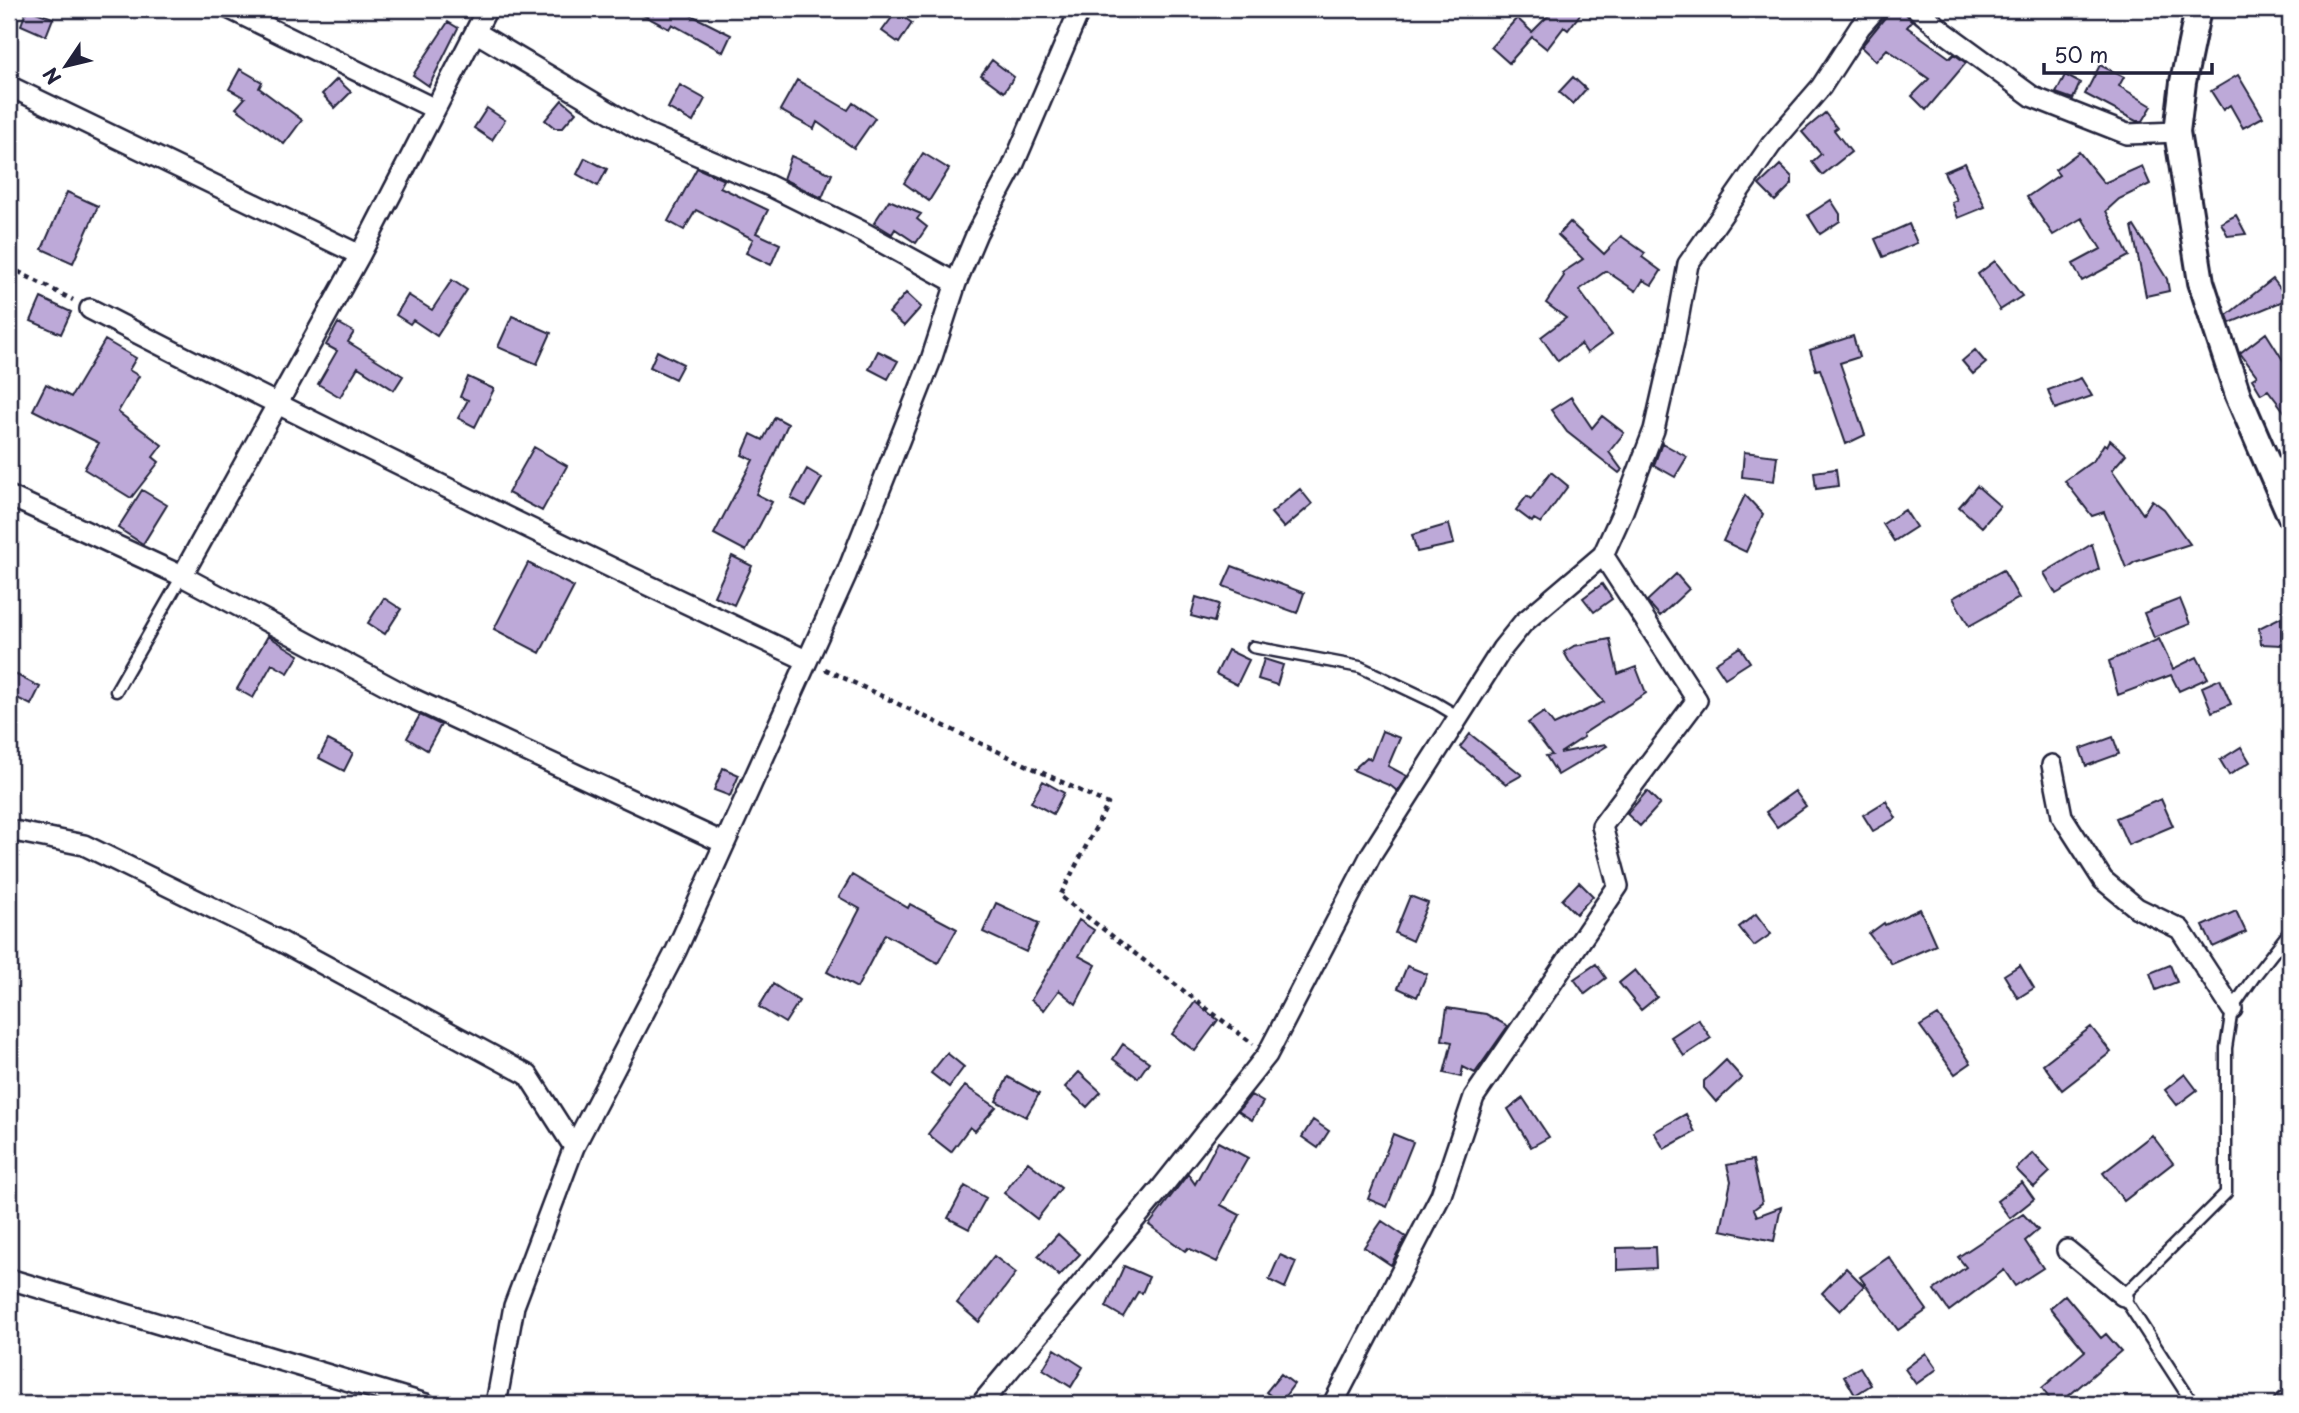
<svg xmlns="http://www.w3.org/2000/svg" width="2299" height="1413" viewBox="0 0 2299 1413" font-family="'Playpen Sans',sans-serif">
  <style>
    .building { fill: #bda9d8; stroke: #22223b; stroke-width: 2 }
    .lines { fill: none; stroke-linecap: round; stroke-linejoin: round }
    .service-casing { stroke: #22223b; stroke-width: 15 }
    .minor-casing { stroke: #22223b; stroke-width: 24 }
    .tertiary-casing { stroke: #22223b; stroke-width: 30 }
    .path { stroke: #22223b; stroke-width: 4.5; stroke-dasharray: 5 5; stroke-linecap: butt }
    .service { stroke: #fff; stroke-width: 10 }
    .minor { stroke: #fff; stroke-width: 19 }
    .tertiary { stroke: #fff; stroke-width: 24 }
  </style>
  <rect width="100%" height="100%" fill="#fff"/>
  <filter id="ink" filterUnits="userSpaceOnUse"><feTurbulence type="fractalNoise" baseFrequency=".0143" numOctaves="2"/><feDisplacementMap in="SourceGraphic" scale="14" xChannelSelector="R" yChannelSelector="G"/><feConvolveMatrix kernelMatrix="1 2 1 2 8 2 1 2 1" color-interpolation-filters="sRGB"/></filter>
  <g filter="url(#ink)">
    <path class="building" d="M 27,9 L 53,18 L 46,36 L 21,25 Z
      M 632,9 L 692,9 L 689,14 L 731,35 L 723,52 L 672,24 L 669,29 Z
      M 1541,9 L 1584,9 L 1568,30 L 1564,27 L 1547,49 L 1532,37 L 1509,63 L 1491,47 L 1517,18 L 1532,32 L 1549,15 Z
      M 1892,9 L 1905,9 L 1906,14 L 1912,21 L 1907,27 L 1950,58 L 1954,54 L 1966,63 L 1926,110 L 1912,96 L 1929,79 L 1887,49 L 1876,61 L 1861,47 Z
      M 896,12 L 912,23 L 899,43 L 882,31 Z
      M 448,22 L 458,28 L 429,86 L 413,75 Z
      M 992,60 L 1014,77 L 1004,92 L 981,75 Z
      M 2100,65 L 2124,77 L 2119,86 L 2152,106 L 2143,121 L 2136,121 L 2085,94 Z
      M 240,69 L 262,82 L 259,88 L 302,120 L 284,144 L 236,108 L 245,98 L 229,89 Z
      M 2065,75 L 2080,83 L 2073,99 L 2056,93 Z
      M 2238,75 L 2263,117 L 2243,128 L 2230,105 L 2223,110 L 2211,91 Z
      M 1573,77 L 1586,89 L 1573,104 L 1559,92 Z
      M 337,79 L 351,92 L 335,108 L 322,94 Z
      M 797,80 L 848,110 L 853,103 L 875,118 L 854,148 L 817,122 L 814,129 L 780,110 Z
      M 680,85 L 705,99 L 693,122 L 668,108 Z
      M 562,100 L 576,112 L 562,128 L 555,128 L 545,120 Z
      M 487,108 L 505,120 L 492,140 L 474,128 Z
      M 1825,113 L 1837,128 L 1834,130 L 1851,152 L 1822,175 L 1812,162 L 1821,154 L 1802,132 Z
      M 2079,152 L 2104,183 L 2142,166 L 2150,184 L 2119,199 L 2106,211 L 2129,256 L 2082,281 L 2073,264 L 2101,249 L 2082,218 L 2053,235 L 2027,197 L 2059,175 L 2055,170 Z
      M 923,153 L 949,169 L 929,201 L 904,183 Z
      M 791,156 L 832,174 L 822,198 L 783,179 Z
      M 585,158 L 607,169 L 598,186 L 577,174 Z
      M 1965,163 L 1985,207 L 1958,218 L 1952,202 L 1957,200 L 1944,172 Z
      M 1780,165 L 1792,177 L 1792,184 L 1775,201 L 1759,185 Z
      M 697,168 L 724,180 L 720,187 L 768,210 L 756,233 L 780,244 L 771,265 L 746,253 L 753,239 L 696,210 L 684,230 L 668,221 Z
      M 67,192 L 98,206 L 73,263 L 42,249 Z
      M 889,200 L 921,214 L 917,219 L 927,227 L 916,243 L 895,229 L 892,234 L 874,223 Z
      M 1831,200 L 1840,214 L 1840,221 L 1820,234 L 1808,215 Z
      M 2236,215 L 2246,234 L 2228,236 L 2221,223 Z
      M 1570,222 L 1604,254 L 1621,236 L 1645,253 L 1642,257 L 1661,271 L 1652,285 L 1643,280 L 1636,291 L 1606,271 L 1579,290 L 1612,335 L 1587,353 L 1581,344 L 1558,361 L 1541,337 L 1566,318 L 1546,303 L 1564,276 L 1562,273 L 1583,259 L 1558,235 Z
      M 1909,224 L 1917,243 L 1883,257 L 1875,239 Z
      M 2134,226 L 2167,279 L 2169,291 L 2146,296 L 2132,227 Z
      M 1995,261 L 2022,296 L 2000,310 L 1978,274 Z
      M 2273,279 L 2288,299 L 2230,323 L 2227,315 Z
      M 452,280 L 467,290 L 437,336 L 413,320 L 410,324 L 396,315 L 408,295 L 432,310 Z
      M 906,293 L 921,307 L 904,326 L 889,313 Z
      M 41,298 L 71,312 L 61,334 L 31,321 Z
      M 512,316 L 551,333 L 537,364 L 498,347 Z
      M 338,323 L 354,332 L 348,342 L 403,376 L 394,390 L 358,367 L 340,397 L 318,384 L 337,351 L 326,345 Z
      M 2266,333 L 2290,371 L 2290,419 L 2268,390 L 2261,394 L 2252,379 L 2257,376 L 2240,353 Z
      M 1853,336 L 1859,357 L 1840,363 L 1865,435 L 1846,444 L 1820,369 L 1816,370 L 1810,350 Z
      M 105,340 L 136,358 L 129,370 L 139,376 L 118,412 L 162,445 L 153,457 L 159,462 L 131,498 L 84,469 L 99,443 L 33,410 L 46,384 L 71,397 Z
      M 1975,350 L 1986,363 L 1973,374 L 1962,361 Z
      M 657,351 L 683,364 L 675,379 L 650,367 Z
      M 878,351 L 898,361 L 888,379 L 869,369 Z
      M 468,377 L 494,389 L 475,427 L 458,418 L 468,400 L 460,397 Z
      M 2081,378 L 2092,396 L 2055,409 L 2048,390 Z
      M 1571,397 L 1592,428 L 1602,416 L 1624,433 L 1609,452 L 1622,470 L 1619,473 L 1567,432 L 1551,410 Z
      M 775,417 L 788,424 L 756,494 L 772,502 L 746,551 L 714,534 L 753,460 L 742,455 L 751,434 L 763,440 Z
      M 2110,440 L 2126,454 L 2112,470 L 2143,514 L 2152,500 L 2164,509 L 2190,544 L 2135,562 L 2126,568 L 2104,512 L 2092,516 L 2065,481 L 2094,460 L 2104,444 L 2107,446 Z
      M 1662,443 L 1687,457 L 1675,477 L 1654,465 Z
      M 534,447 L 567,466 L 542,511 L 508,493 Z
      M 1744,452 L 1777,456 L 1774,481 L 1742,477 Z
      M 807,469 L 822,478 L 806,506 L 791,498 Z
      M 1836,469 L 1838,486 L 1816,489 L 1814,472 Z
      M 1551,472 L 1568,486 L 1541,523 L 1534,519 L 1532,522 L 1516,510 L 1527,496 L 1531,499 Z
      M 1977,486 L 2000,506 L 1982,527 L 1959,507 Z
      M 1300,489 L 1312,504 L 1284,528 L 1271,513 Z
      M 142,490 L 167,505 L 143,544 L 118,528 Z
      M 1745,495 L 1763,514 L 1746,552 L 1723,541 Z
      M 1905,510 L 1916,527 L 1894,541 L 1883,524 Z
      M 1449,524 L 1454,544 L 1417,552 L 1412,535 Z
      M 2092,544 L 2099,569 L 2056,594 L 2044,573 Z
      M 732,556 L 752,566 L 734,605 L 714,596 Z
      M 528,563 L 574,587 L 540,653 L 494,629 Z
      M 1232,566 L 1304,593 L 1297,613 L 1223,586 Z
      M 2003,570 L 2019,598 L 1969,626 L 1953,598 Z
      M 1676,574 L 1689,589 L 1660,616 L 1647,601 Z
      M 1602,584 L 1612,599 L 1594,612 L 1583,598 Z
      M 1196,597 L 1219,604 L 1214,622 L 1191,616 Z
      M 384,598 L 401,609 L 385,634 L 368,623 Z
      M 2180,599 L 2190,624 L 2154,638 L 2144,613 Z
      M 2281,617 L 2281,645 L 2261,644 L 2259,628 Z
      M 268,636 L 299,655 L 288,673 L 272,664 L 253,698 L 237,689 Z
      M 1610,639 L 1618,674 L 1636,667 L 1646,693 L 1583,734 L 1584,737 L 1560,753 L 1605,744 L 1607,746 L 1558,775 L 1546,756 L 1552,755 L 1528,723 L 1544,712 L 1554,725 L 1604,702 L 1570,663 L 1564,652 L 1574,646 Z
      M 2159,639 L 2173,669 L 2197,657 L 2208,678 L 2179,691 L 2171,675 L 2118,695 L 2109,661 Z
      M 1740,647 L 1750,662 L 1725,678 L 1715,663 Z
      M 1228,650 L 1249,660 L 1237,685 L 1216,674 Z
      M 1264,659 L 1283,665 L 1277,685 L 1258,679 Z
      M 9,671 L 40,687 L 31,705 L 9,694 Z
      M 2220,679 L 2231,704 L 2212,712 L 2202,687 Z
      M 420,715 L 441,725 L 427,750 L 407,738 Z
      M 1382,731 L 1400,738 L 1388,766 L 1407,776 L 1397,791 L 1391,786 L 1353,770 L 1367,757 L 1371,759 Z
      M 1470,734 L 1522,775 L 1506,784 L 1460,747 Z
      M 2113,737 L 2119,754 L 2086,766 L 2080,749 Z
      M 328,740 L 353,753 L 344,771 L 319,758 Z
      M 2241,747 L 2250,762 L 2229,775 L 2220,760 Z
      M 723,768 L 739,775 L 730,796 L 714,790 Z
      M 1043,781 L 1064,793 L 1053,814 L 1031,802 Z
      M 1647,791 L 1660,804 L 1640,826 L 1627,814 Z
      M 1795,791 L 1806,806 L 1777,827 L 1766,812 Z
      M 2161,799 L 2173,826 L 2128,845 L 2116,818 Z
      M 1886,801 L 1896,818 L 1873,831 L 1863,815 Z
      M 852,875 L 908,908 L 910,904 L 957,929 L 938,963 L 885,934 L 857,988 L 827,972 L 860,909 L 839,897 Z
      M 1579,882 L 1593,896 L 1576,914 L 1562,900 Z
      M 1410,896 L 1428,903 L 1412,941 L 1395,933 Z
      M 996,903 L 1039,923 L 1026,952 L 983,932 Z
      M 1920,909 L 1936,945 L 1892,964 L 1869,934 L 1884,923 L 1885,925 Z
      M 2236,911 L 2246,932 L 2213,947 L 2203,926 Z
      M 1756,914 L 1771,934 L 1754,946 L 1739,927 Z
      M 1079,920 L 1094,930 L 1079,956 L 1096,965 L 1076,1004 L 1059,990 L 1044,1010 L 1031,1000 Z
      M 1596,964 L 1606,978 L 1585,994 L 1574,979 Z
      M 2020,965 L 2034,988 L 2018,998 L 2004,975 Z
      M 2170,965 L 2177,982 L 2156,990 L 2150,973 Z
      M 1407,966 L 1427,974 L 1417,997 L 1398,988 Z
      M 1635,970 L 1657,997 L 1641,1010 L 1619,983 Z
      M 773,984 L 799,1001 L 785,1023 L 759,1007 Z
      M 1195,1002 L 1218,1020 L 1195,1051 L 1172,1034 Z
      M 1447,1008 L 1486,1014 L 1508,1026 L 1475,1073 L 1463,1067 L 1461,1077 L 1444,1073 L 1452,1042 L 1442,1040 Z
      M 1938,1015 L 1971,1063 L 1955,1074 L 1920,1026 Z
      M 1698,1019 L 1711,1038 L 1684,1056 L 1671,1037 Z
      M 2091,1027 L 2111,1052 L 2062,1090 L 2043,1064 Z
      M 1123,1044 L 1149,1062 L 1138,1078 L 1113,1059 Z
      M 947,1053 L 964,1067 L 949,1087 L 931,1073 Z
      M 1726,1060 L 1742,1078 L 1716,1102 L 1704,1088 L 1704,1081 Z
      M 1079,1072 L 1101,1092 L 1087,1107 L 1065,1087 Z
      M 2185,1074 L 2197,1090 L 2177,1105 L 2165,1090 Z
      M 1008,1077 L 1039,1094 L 1026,1117 L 996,1101 Z
      M 965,1086 L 996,1107 L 975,1131 L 970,1127 L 951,1152 L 928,1134 Z
      M 1251,1095 L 1263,1102 L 1252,1120 L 1238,1111 Z
      M 1523,1098 L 1549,1137 L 1531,1147 L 1508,1109 Z
      M 1686,1114 L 1695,1132 L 1664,1149 L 1654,1132 Z
      M 1313,1120 L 1329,1131 L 1318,1148 L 1302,1137 Z
      M 1393,1134 L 1413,1142 L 1387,1207 L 1368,1199 Z
      M 2152,1135 L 2173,1163 L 2124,1201 L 2103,1173 Z
      M 1218,1142 L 1248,1158 L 1221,1205 L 1240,1215 L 1217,1262 L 1188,1248 L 1185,1251 L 1149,1225 L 1188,1174 L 1195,1184 Z
      M 2033,1153 L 2050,1172 L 2034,1187 L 2016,1169 Z
      M 1753,1160 L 1762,1203 L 1754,1209 L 1757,1216 L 1781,1207 L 1774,1241 L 1721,1230 L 1731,1181 L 1727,1165 Z
      M 1028,1162 L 1061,1188 L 1037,1219 L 1004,1193 Z
      M 2022,1182 L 2034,1199 L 2010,1218 L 1997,1201 Z
      M 965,1186 L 986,1198 L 969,1229 L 948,1218 Z
      M 2023,1214 L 2038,1230 L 2025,1241 L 2043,1268 L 2015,1286 L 2004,1270 L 1949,1311 L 1934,1290 L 1966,1267 L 1958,1257 Z
      M 1382,1221 L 1406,1237 L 1391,1265 L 1364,1247 Z
      M 1058,1234 L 1080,1254 L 1059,1276 L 1038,1256 Z
      M 1655,1247 L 1656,1268 L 1617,1270 L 1617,1248 Z
      M 1280,1255 L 1296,1262 L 1285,1288 L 1269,1280 Z
      M 994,1256 L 1016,1273 L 979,1322 L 957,1303 Z
      M 1889,1257 L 1927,1310 L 1898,1330 L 1860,1277 Z
      M 1124,1266 L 1149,1277 L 1142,1293 L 1138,1292 L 1123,1317 L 1106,1307 Z
      M 1846,1268 L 1864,1286 L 1840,1311 L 1822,1293 Z
      M 2065,1295 L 2101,1338 L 2106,1334 L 2121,1351 L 2059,1404 L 2053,1404 L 2042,1388 L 2085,1351 L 2050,1308 Z
      M 1055,1349 L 1083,1367 L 1071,1387 L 1043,1369 Z
      M 1926,1353 L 1937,1369 L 1916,1384 L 1905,1369 Z
      M 1860,1367 L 1871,1385 L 1855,1395 L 1844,1376 Z
      M 1281,1374 L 1294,1384 L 1280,1403 L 1266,1392 Z"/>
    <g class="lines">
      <defs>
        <path id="service" d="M 1253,647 L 1360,667 L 1434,702 L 1459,717
          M 116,691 L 182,576
          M 2193,1404 L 2123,1296 L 2226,1193 L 2226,1048 L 2232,1009 L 2254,977 L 2290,931"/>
        <path id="minor" d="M 230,9 L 435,109
          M 1917,9 L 1944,32 L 2033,97 L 2127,134 L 2177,132
          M 477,33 L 645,133 L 768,185 L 861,231 L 956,283
          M 9,86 L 360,255
          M 90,309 C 326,430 565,547 806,660
          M 9,496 L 182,576 L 407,696 L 724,843
          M 182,576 L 360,255 L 487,9
          M 2052,765 L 2062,816 L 2103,880 L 2137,908 L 2180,929 L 2232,1009
          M 9,830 L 84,845 L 280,941 L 528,1075 L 574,1147
          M 2067,1250 L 2123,1296
          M 9,1279 L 426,1404
          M 496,1404 L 514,1306 L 574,1147 L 676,951 L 846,575 L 931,360 L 956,283 L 977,233 L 1012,168 L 1080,9
          M 981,1404 L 1162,1187 L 1267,1055 L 1372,853 L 1502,649 L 1523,623 L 1603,555 L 1623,511 L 1654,430 L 1674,342 L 1688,264 L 1771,145 L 1821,87 L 1860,27 L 1876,9
          M 1333,1404 L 1441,1195 L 1474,1097 L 1618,886 L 1602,826 L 1697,700 L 1603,555"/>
        <path id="tertiary" d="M 2198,9 L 2183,82 L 2177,132 L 2201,282 L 2238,395 L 2290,515
          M 2287,1404 L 2290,1402"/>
      </defs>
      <use href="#service" class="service-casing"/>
      <use href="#minor" class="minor-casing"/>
      <use href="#tertiary" class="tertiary-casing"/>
      <path class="path" d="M 9,267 L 73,300
        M 825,669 L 1108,804 L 1060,896 L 1253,1044"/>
      <use href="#service" class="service"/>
      <use href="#minor" class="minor"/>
      <use href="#tertiary" class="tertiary"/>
    </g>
  </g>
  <rect width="2299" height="1413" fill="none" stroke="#fff" stroke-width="35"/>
  <rect x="18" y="18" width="2264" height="1378" fill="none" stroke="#22223b" stroke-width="2.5" filter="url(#ink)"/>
  <g transform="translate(66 66) rotate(235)" stroke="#ffffff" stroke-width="5" paint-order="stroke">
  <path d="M0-5L12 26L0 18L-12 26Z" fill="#22223b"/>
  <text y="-10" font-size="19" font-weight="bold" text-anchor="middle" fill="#22223b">N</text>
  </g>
  <path d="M2044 63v10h168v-10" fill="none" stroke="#22223b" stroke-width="3.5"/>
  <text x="2054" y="63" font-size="21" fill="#22223b" stroke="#ffffff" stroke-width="5" paint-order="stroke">50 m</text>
</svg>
